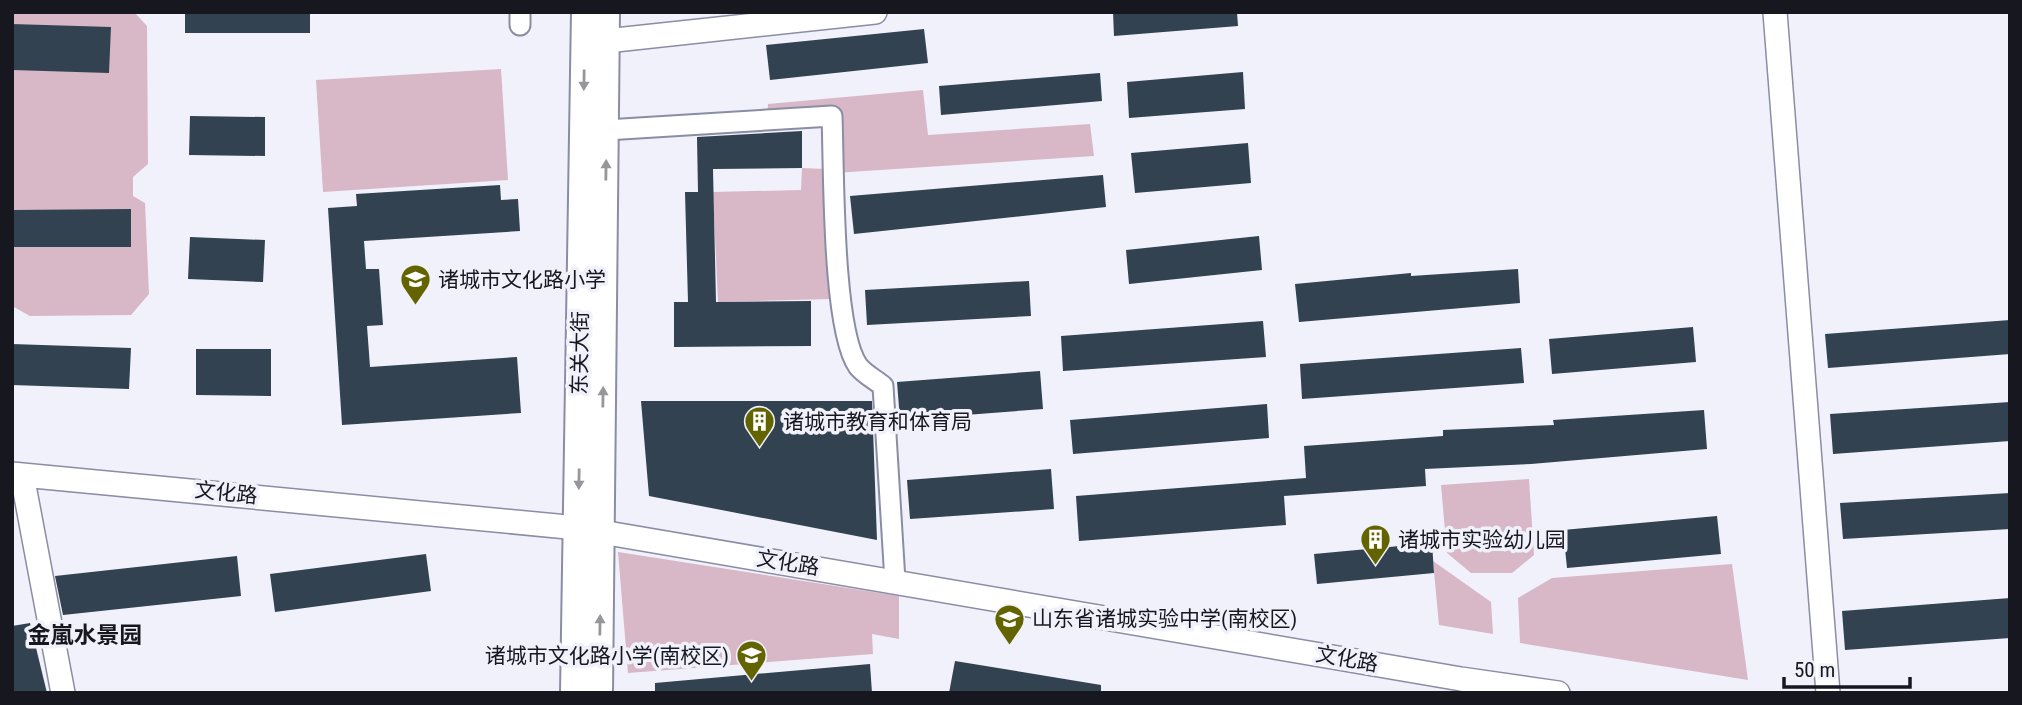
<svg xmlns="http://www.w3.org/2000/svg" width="2022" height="705" viewBox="0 0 2022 705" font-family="'Roboto Condensed','Noto Sans SC',sans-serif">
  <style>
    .green { fill: #d8b7c7 }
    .building { fill: #324250 }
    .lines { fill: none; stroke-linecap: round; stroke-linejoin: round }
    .minor-casing { stroke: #8a8da3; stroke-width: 23 }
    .tertiary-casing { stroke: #8a8da3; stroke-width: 26 }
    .secondary-casing { stroke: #8a8da3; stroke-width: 30 }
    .minor { stroke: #fff; stroke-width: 19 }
    .tertiary { stroke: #fff; stroke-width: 23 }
    .secondary { stroke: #fff; stroke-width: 26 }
    .oneway { fill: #96979a }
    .labels { text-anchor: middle; stroke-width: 7; stroke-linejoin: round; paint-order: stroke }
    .poi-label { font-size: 21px; fill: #16171f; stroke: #f0f1fb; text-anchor: start }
    .street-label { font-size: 21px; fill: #16171f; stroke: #f0f1fb }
    .neighbourhood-label { font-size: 23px; font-weight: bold; fill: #16171f; stroke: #f0f1fb }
  </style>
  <rect width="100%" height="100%" fill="#f0f1fb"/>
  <path class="green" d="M 12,12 L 134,12 L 147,26 L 148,164 L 133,177 L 133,196 L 145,203 L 149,294 L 131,315 L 30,316 L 12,306 Z
    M 501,69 L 508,180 L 323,192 L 316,80 Z
    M 923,90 L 928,135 L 1090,124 L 1094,156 L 834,173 L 831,116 L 767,119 L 768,104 Z
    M 802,168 L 825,169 L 830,299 L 718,302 L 713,192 L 801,190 Z
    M 1529,479 L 1534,555 L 1512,573 L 1471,573 L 1447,553 L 1441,485 Z
    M 618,552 L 899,596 L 899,639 L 872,634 L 873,654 L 628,673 Z
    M 1433,561 L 1491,602 L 1493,634 L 1439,625 Z
    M 1732,564 L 1748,680 L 1520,643 L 1518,598 L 1552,578 Z"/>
  <path class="building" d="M 185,12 L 310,12 L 310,33 L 185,33 Z
    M 1113,12 L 1237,12 L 1238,26 L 1114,36 Z
    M 12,24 L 111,27 L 109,73 L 12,70 Z
    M 924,29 L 928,63 L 770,80 L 766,45 Z
    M 1243,72 L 1245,109 L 1129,118 L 1127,82 Z
    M 1100,73 L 1102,101 L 941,115 L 939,86 Z
    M 190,116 L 265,117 L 265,156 L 189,155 Z
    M 802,131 L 802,168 L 713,169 L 716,302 L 811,301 L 811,346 L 674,347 L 674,302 L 688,302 L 685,192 L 698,192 L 697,137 Z
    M 1248,143 L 1251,183 L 1135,193 L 1131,153 Z
    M 1103,175 L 1106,207 L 854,234 L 850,196 Z
    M 500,185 L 501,200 L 518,199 L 520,231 L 364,241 L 366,269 L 379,269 L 383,325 L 367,326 L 370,367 L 517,357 L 521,413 L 342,425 L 328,208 L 357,206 L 356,194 Z
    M 131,209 L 131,247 L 12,247 L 12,210 Z
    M 1259,236 L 1262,270 L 1129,284 L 1126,250 Z
    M 190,237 L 265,240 L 263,282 L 188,279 Z
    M 1518,269 L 1520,303 L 1299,322 L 1295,284 L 1411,273 L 1411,276 Z
    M 1029,281 L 1031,316 L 867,325 L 865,290 Z
    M 2010,320 L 2010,354 L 1828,368 L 1825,334 Z
    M 1263,321 L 1266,357 L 1063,371 L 1061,336 Z
    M 1693,327 L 1696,362 L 1552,374 L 1549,339 Z
    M 12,344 L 131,348 L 129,389 L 12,385 Z
    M 1521,348 L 1524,383 L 1302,399 L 1300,364 Z
    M 196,349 L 271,349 L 271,396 L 196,395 Z
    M 1040,371 L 1043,409 L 900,420 L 897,382 Z
    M 641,401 L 872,401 L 877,540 L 649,496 Z
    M 2010,402 L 2010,441 L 1833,454 L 1830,414 Z
    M 1267,404 L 1269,438 L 1073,454 L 1070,420 Z
    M 1704,410 L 1707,449 L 1531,464 L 1425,469 L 1426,486 L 1284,496 L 1286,525 L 1079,541 L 1076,496 L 1306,478 L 1304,446 L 1443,436 L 1443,430 L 1554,425 L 1553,420 Z
    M 1051,469 L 1054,509 L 910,519 L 907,480 Z
    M 2010,493 L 2010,529 L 1843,539 L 1840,503 Z
    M 1717,516 L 1721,554 L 1567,568 L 1563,530 Z
    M 1432,543 L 1434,573 L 1317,584 L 1314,554 Z
    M 426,554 L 431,591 L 275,612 L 270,574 Z
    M 237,556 L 241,596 L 63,615 L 55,576 Z
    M 2010,598 L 2010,638 L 1845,650 L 1842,611 Z
    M 30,623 L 47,693 L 12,693 L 12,626 Z
    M 955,661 L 1101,685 L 1101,693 L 949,693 Z
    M 870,664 L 872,693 L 655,693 L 655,683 Z"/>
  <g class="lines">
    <defs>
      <path id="minor" d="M 520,25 L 520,12
        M 606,130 L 832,116 C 834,168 832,329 858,366 C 864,374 876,380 883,386 L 895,581"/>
      <path id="tertiary" d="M 1775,12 L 1828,693
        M 606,41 L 875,12
        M 12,474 L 578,528 L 1461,679 L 1558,693
        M 22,475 L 63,693"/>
      <path id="secondary" d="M 574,693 L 585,12
        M 599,693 L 606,12"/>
    </defs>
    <use href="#minor" class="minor-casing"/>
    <use href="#tertiary" class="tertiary-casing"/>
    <use href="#secondary" class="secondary-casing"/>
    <use href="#minor" class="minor"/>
    <use href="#tertiary" class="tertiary"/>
    <use href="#secondary" class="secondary"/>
  </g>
  <defs><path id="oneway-solid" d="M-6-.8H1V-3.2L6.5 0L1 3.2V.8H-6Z" transform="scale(1.75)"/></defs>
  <g class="oneway">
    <use href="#oneway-solid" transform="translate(584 80) rotate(91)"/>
    <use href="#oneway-solid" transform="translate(606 170) rotate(-89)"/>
    <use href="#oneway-solid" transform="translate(603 397) rotate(-89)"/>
    <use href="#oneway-solid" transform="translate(579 479) rotate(91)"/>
    <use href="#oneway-solid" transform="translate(600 625) rotate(-89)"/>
  </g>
  <defs>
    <symbol id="school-pin" viewBox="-11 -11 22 30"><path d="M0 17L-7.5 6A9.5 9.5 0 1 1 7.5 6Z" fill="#636400" stroke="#f0f1fb"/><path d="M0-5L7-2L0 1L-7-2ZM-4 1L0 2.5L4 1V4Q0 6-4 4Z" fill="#fff"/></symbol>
    <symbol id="building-pin" viewBox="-11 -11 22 30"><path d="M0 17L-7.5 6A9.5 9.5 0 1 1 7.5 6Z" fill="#636400" stroke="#f0f1fb"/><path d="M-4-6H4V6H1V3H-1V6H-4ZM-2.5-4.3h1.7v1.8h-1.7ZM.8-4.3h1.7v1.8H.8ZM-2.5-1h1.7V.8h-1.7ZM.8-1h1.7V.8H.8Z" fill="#fff"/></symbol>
  </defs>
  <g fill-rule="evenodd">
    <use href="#school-pin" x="398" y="262" width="35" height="47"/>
    <use href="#building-pin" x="742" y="404" width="35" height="47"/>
    <use href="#building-pin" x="1358" y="522" width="35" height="47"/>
    <use href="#school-pin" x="992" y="602" width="35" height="47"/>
    <use href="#school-pin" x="734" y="638" width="35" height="47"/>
  </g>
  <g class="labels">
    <g class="poi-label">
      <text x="438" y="287">诸城市文化路小学</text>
      <text x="783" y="429">诸城市教育和体育局</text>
      <text x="1398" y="547">诸城市实验幼儿园</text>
      <text x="1032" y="626">山东省诸城实验中学(南校区)</text>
      <text x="729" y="663" text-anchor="end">诸城市文化路小学(南校区)</text>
    </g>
    <g class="street-label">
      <text transform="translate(580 353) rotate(-89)" y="7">东关大街</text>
      <text transform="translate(226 493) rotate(6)" y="7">文化路</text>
      <text transform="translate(788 563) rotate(9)" y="7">文化路</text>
      <text transform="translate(1347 659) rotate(10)" y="7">文化路</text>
    </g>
    <g class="neighbourhood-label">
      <text x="85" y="643">金嵐水景园</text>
    </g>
  </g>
  <rect width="2022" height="705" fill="none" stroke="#16171f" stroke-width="28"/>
  <path d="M1784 677v10h126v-10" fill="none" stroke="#16171f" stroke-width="3.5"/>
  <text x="1794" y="677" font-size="21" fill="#16171f" stroke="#f0f1fb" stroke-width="5" paint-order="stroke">50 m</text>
</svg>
